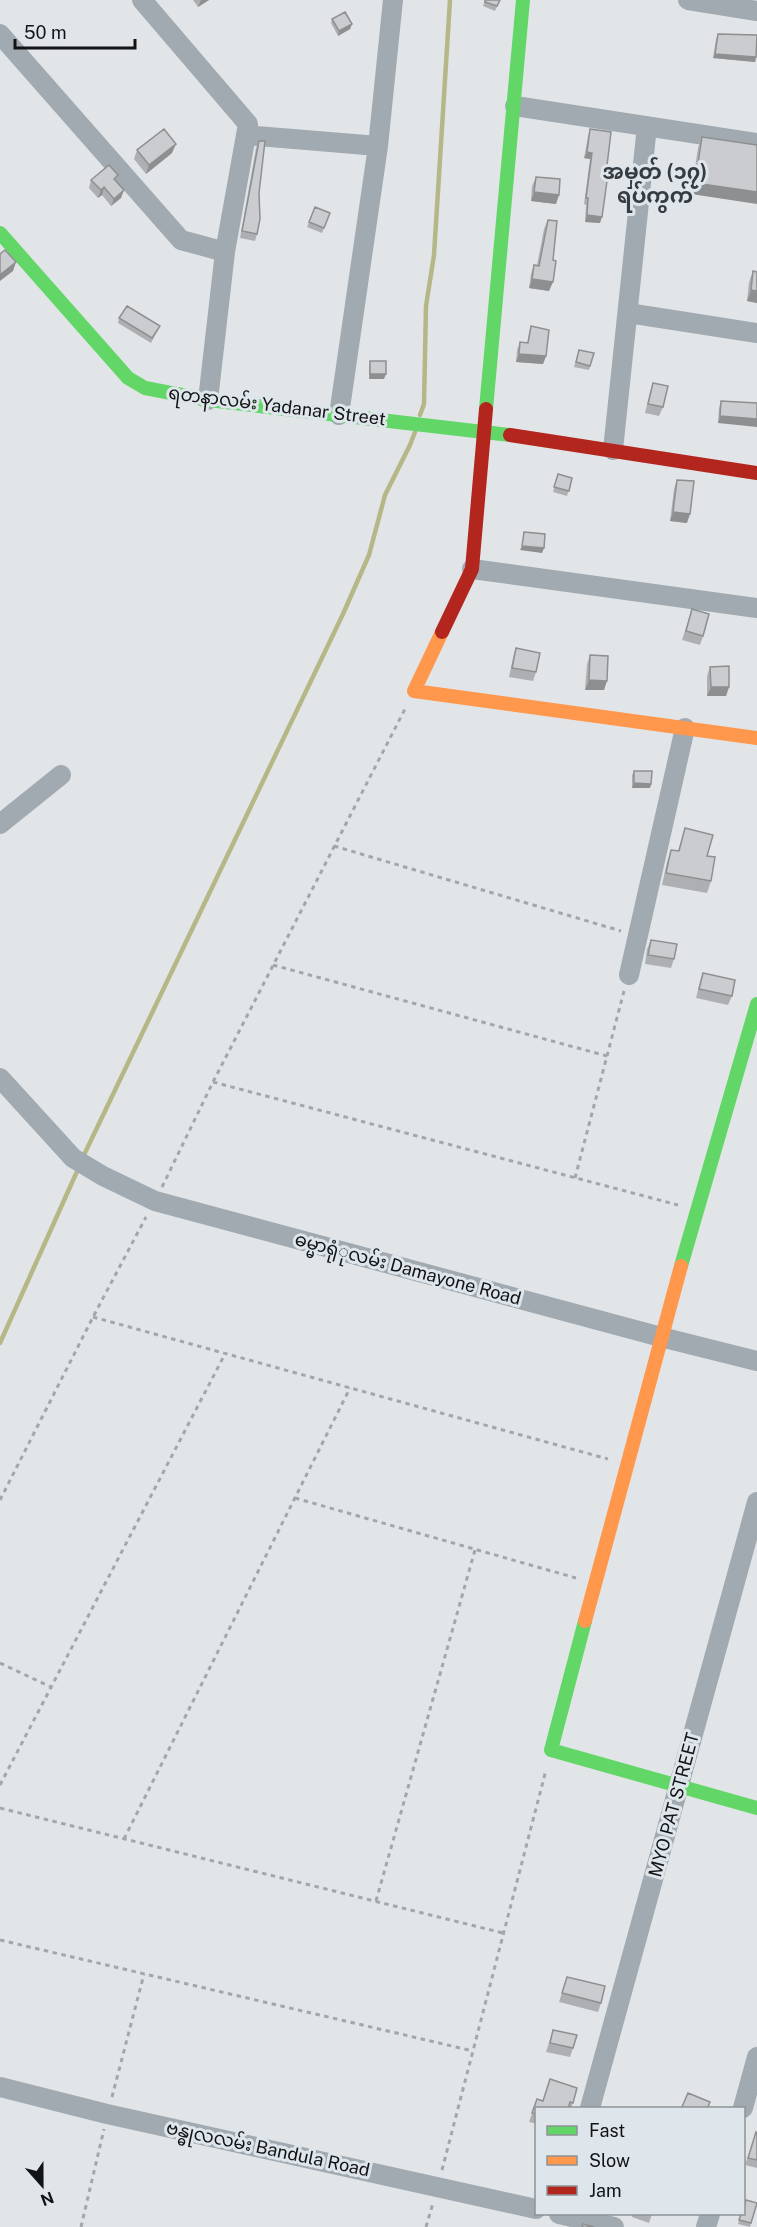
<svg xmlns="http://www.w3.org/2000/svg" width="757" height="2227" viewBox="0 0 757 2227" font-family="'Public Sans','Noto Sans Myanmar',sans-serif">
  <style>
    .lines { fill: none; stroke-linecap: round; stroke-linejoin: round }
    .stream { stroke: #b5b886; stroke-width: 4.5 }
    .path { stroke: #a1a7ac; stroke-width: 3; stroke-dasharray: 4.5 4.5; stroke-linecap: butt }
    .street { stroke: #a1aab1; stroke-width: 20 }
    .fast { stroke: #63d668; stroke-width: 14 }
    .slow { stroke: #ff974d; stroke-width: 14 }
    .jam { stroke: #b3261e; stroke-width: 14 }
    .wall { fill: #aeafb2 }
    .shaded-wall { fill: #8d8f91 }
    .building { fill: #cacccf; stroke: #8d8f91; stroke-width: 1.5 }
    .labels { text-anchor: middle; stroke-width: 6; stroke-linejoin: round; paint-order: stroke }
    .street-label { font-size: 18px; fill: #111315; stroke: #dfe6eb }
    .quarter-label { font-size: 21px; font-weight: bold; fill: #373c40; stroke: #dfe6eb }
  </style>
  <rect width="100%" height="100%" fill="#e2e5e8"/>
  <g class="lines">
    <path class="stream" d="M 420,415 L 424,404 L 426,306 L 434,255 L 450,0
      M 83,1157 L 343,614 L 369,555 L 385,495 L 410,445 L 415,432
      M 0,1343 L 79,1167"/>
    <path class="path" d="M 334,846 L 621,931
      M 273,965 L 607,1056
      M 213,1082 L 678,1205
      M 575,1178 L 624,991
      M 162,1187 L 213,1082 L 405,709
      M 93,1317 L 608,1459
      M 295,1498 L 576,1578
      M 0,1500 L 93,1317 L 146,1217
      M 0,1663 L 51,1687
      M 0,1785 L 225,1354
      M 0,1808 L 503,1933
      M 124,1839 L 350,1388
      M 376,1901 L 475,1550
      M 0,1940 L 473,2051
      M 112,2097 L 144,1974
      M 442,2170 L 546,1770
      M 81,2227 L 104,2129
      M 426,2227 L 433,2203"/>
    <path class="street" d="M 142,0 L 248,124 L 225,252 L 208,400
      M 688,0 L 757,11
      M 0,34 L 181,240 L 225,252
      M 515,106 L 757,143
      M 246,135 L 378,146
      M 628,313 L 757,333
      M 339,415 L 378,146 L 393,0
      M 613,450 L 647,126
      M 472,569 L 757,608
      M 0,824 L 61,775
      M 629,975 L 685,728
      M 0,1078 L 73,1158 L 103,1176 L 155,1201 L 661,1337 L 757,1361
      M 0,2087 L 107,2114 L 536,2209
      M 590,2108 L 757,1502
      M 743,2108 L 757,2057
      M 559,2214 L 614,2227
      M 706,2227 L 710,2214"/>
    <path class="fast" d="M 0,233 L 128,378 L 145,388 L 208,400 L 510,435
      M 486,409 L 523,0
      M 681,1266 L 757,1004
      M 585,1621 L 551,1750 L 757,1808"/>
    <path class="slow" d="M 442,632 L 414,691 L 757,738
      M 585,1621 L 681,1266"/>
    <path class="jam" d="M 510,435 L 757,473
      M 442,632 L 472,569 L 486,409"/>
  </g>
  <path class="wall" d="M 193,0 L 209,0 L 198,7 Z
    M 485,0 L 500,0 L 495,11 L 483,6 Z
    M 332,19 L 352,24 L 350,29 L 338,36 L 331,23 Z
    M 718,34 L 756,57 L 755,62 L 713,58 L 716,39 Z
    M 590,129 L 606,174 L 600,223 L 585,222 L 586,205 L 584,204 L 590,159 L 584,158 L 588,136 Z
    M 702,137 L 757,145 L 691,194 L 698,148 Z
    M 259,141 L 259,193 L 257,234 L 255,241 L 240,238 L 256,148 Z
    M 137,150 L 172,153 L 146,174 L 134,159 Z
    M 118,175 L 115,181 L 121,198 L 111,206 L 102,195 L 98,198 L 89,188 L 91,180 Z
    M 536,177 L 556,204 L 531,201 L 532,186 Z
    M 315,207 L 330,213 L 322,233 L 307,227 Z
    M 548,220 L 553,260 L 549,291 L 529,288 L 531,274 L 534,265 L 537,265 L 544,229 Z
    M 753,271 L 757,303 L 747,301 L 749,282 Z
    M 119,318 L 158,330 L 151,343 L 118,323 Z
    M 531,326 L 546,356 L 543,364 L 516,362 L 517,350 L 520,342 L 527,343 Z
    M 579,350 L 590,366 L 589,370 L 574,367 Z
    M 370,361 L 384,379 L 369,379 L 369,366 Z
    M 653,383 L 663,407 L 659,416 L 645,413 L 650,392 Z
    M 721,401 L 757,403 L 718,423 L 719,408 Z
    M 558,474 L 572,478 L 567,496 L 553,492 Z
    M 677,480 L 687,523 L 670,521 L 674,489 Z
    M 692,609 L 703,636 L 700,645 L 682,640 Z
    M 516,648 L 536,672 L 533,681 L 509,677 L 513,658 Z
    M 590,655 L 604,690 L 585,690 L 587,664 Z
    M 710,667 L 729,687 L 726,696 L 707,696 L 707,676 Z
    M 634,771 L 651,784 L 650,788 L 632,788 L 632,775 Z
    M 685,828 L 707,856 L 711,881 L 707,893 L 662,885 L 667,862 L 671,850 L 678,851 Z
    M 651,940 L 674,959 L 671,968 L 645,964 L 647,949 Z
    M 703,973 L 732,996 L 728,1005 L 696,998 L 700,982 Z
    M 567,1977 L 601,2003 L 598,2012 L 559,2002 Z
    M 553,2030 L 573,2048 L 570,2057 L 546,2052 Z
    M 577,2088 L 571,2109 L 537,2109 L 537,2124 L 529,2122 L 537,2099 L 543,2101 Z
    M 756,2132 L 757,2133 L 757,2168 L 745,2165 Z
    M 757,2205 L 750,2227 L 738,2224 L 741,2214 Z
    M 633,2214 L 652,2214 L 649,2223 L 632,2217 Z"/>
  <path class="shaded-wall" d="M 201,0 L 209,0 L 198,7 Z
    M 352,24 L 350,29 L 338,36 L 339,31 Z
    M 715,54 L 756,57 L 755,62 L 713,58 Z
    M 176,144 L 172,153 L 146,174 L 149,165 Z
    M 587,152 L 592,153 L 590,159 L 584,158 Z
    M 695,183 L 757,192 L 757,204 L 691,194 Z
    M 104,187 L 102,195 L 98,198 L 101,190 Z
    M 124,190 L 121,198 L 111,206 L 114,199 Z
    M 534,192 L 559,195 L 556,204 L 531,201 Z
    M 587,215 L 602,217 L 600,223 L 585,222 Z
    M 16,262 L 13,271 L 0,281 L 0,275 Z
    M 532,279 L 553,282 L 549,291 L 529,288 Z
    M 751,290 L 757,291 L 757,303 L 747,301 Z
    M 519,354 L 546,356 L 543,364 L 516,362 Z
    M 370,374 L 386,374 L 384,379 L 369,379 Z
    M 720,416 L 757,419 L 757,427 L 718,423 Z
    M 673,512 L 690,514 L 687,523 L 670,521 Z
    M 522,546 L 544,548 L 542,553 L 520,550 Z
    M 589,680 L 607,681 L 604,690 L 585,690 Z
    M 711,687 L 729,687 L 726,696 L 707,696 Z
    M 634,783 L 651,784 L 650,788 L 632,788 Z"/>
  <path class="building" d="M 485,0 L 500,0 L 497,6 L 485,2 Z
    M 345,12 L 352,24 L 339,31 L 332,19 Z
    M 718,34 L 757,35 L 756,57 L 715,54 Z
    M 164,129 L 176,144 L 149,165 L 137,150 Z
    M 590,129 L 611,132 L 606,174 L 608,174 L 602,217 L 587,215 L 588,198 L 586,198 L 592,153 L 587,152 Z
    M 702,137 L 757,145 L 757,192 L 695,183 Z
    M 259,141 L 265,141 L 259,193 L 260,219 L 257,234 L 242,231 Z
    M 109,165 L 118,175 L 114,179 L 124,190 L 114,199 L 104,187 L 101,190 L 91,180 Z
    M 536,177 L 560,179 L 559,195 L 534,192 Z
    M 315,207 L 330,213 L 324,228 L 309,222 Z
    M 548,220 L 557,221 L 553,260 L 556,261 L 553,282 L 532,279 L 534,265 L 539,266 Z
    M 5,250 L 16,262 L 0,275 L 0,254 Z
    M 753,271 L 757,272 L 757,291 L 751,290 Z
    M 127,306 L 160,326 L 152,338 L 119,318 Z
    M 531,326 L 549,330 L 546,356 L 519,354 L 520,342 L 528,343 Z
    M 579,350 L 594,353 L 590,366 L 576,362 Z
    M 370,361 L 386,361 L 386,374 L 370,374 Z
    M 653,383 L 668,386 L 663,407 L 648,404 Z
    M 721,401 L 757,403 L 757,419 L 720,416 Z
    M 558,474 L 572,478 L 569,491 L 554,487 Z
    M 677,480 L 694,481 L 690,514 L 673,512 Z
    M 524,532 L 545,534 L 544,548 L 522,546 Z
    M 692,609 L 709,614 L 703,636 L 686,631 Z
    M 516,648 L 540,653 L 536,672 L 512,668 Z
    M 590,655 L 608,656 L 607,681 L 589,680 Z
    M 729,666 L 729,687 L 711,687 L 710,667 Z
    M 634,771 L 652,771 L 651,784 L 634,783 Z
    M 685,828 L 713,835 L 707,856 L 715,857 L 711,881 L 666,873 L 671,850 L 679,851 Z
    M 651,940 L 677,944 L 674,959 L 648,955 Z
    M 703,973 L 735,980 L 732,996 L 699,989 Z
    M 567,1977 L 605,1986 L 601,2003 L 562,1993 Z
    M 553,2030 L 577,2035 L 573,2048 L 550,2043 Z
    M 550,2079 L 577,2088 L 573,2103 L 570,2102 L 568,2109 L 537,2109 L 537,2114 L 532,2113 L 537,2099 L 543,2101 Z
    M 688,2093 L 710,2102 L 707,2109 L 681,2109 Z
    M 756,2132 L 757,2133 L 757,2160 L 748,2158 Z
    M 746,2200 L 757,2203 L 751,2223 L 739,2220 L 741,2214 L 744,2214 L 744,2207 Z
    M 583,2224 L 594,2227 L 582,2227 Z"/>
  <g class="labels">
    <g class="street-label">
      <text transform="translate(277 406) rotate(7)" y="6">ရတနာလမ်း Yadanar Street</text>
      <text transform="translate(408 1269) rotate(15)" y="6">ဓမ္မာရုံုလမ်း Damayone Road</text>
      <text transform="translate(674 1805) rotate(-75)" y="6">MYO PAT STREET</text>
      <text transform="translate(268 2149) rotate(12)" y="6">ဗန္ဓုလလမ်း Bandula Road</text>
    </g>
    <g class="quarter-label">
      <text x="655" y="179">အမှတ် (၁၇)<tspan x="655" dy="24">ရပ်ကွက်</tspan></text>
    </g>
  </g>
  <rect x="535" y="2107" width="210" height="108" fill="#dfe6eb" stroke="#8d9295" stroke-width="1.5"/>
  <rect x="547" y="2126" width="30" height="9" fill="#63d668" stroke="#8d9295" stroke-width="1.5"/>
  <text x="589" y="2137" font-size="18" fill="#111315">Fast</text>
  <rect x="547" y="2156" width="30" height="9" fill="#ff974d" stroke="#8d9295" stroke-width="1.5"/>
  <text x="589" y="2167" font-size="18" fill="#111315">Slow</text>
  <rect x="547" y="2186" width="30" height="9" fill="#b3261e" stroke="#8d9295" stroke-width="1.5"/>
  <text x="589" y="2197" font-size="18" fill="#111315">Jam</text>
  <g transform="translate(42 2185) rotate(159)" stroke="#dfe6eb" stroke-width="4.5" paint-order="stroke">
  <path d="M0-4.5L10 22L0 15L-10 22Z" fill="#111315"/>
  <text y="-9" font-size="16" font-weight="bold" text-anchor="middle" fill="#111315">N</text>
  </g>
  <path d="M15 39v9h120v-9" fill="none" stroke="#111315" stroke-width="3"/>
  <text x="24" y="39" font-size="18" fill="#111315" stroke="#dfe6eb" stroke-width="4.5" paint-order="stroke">50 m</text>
</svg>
